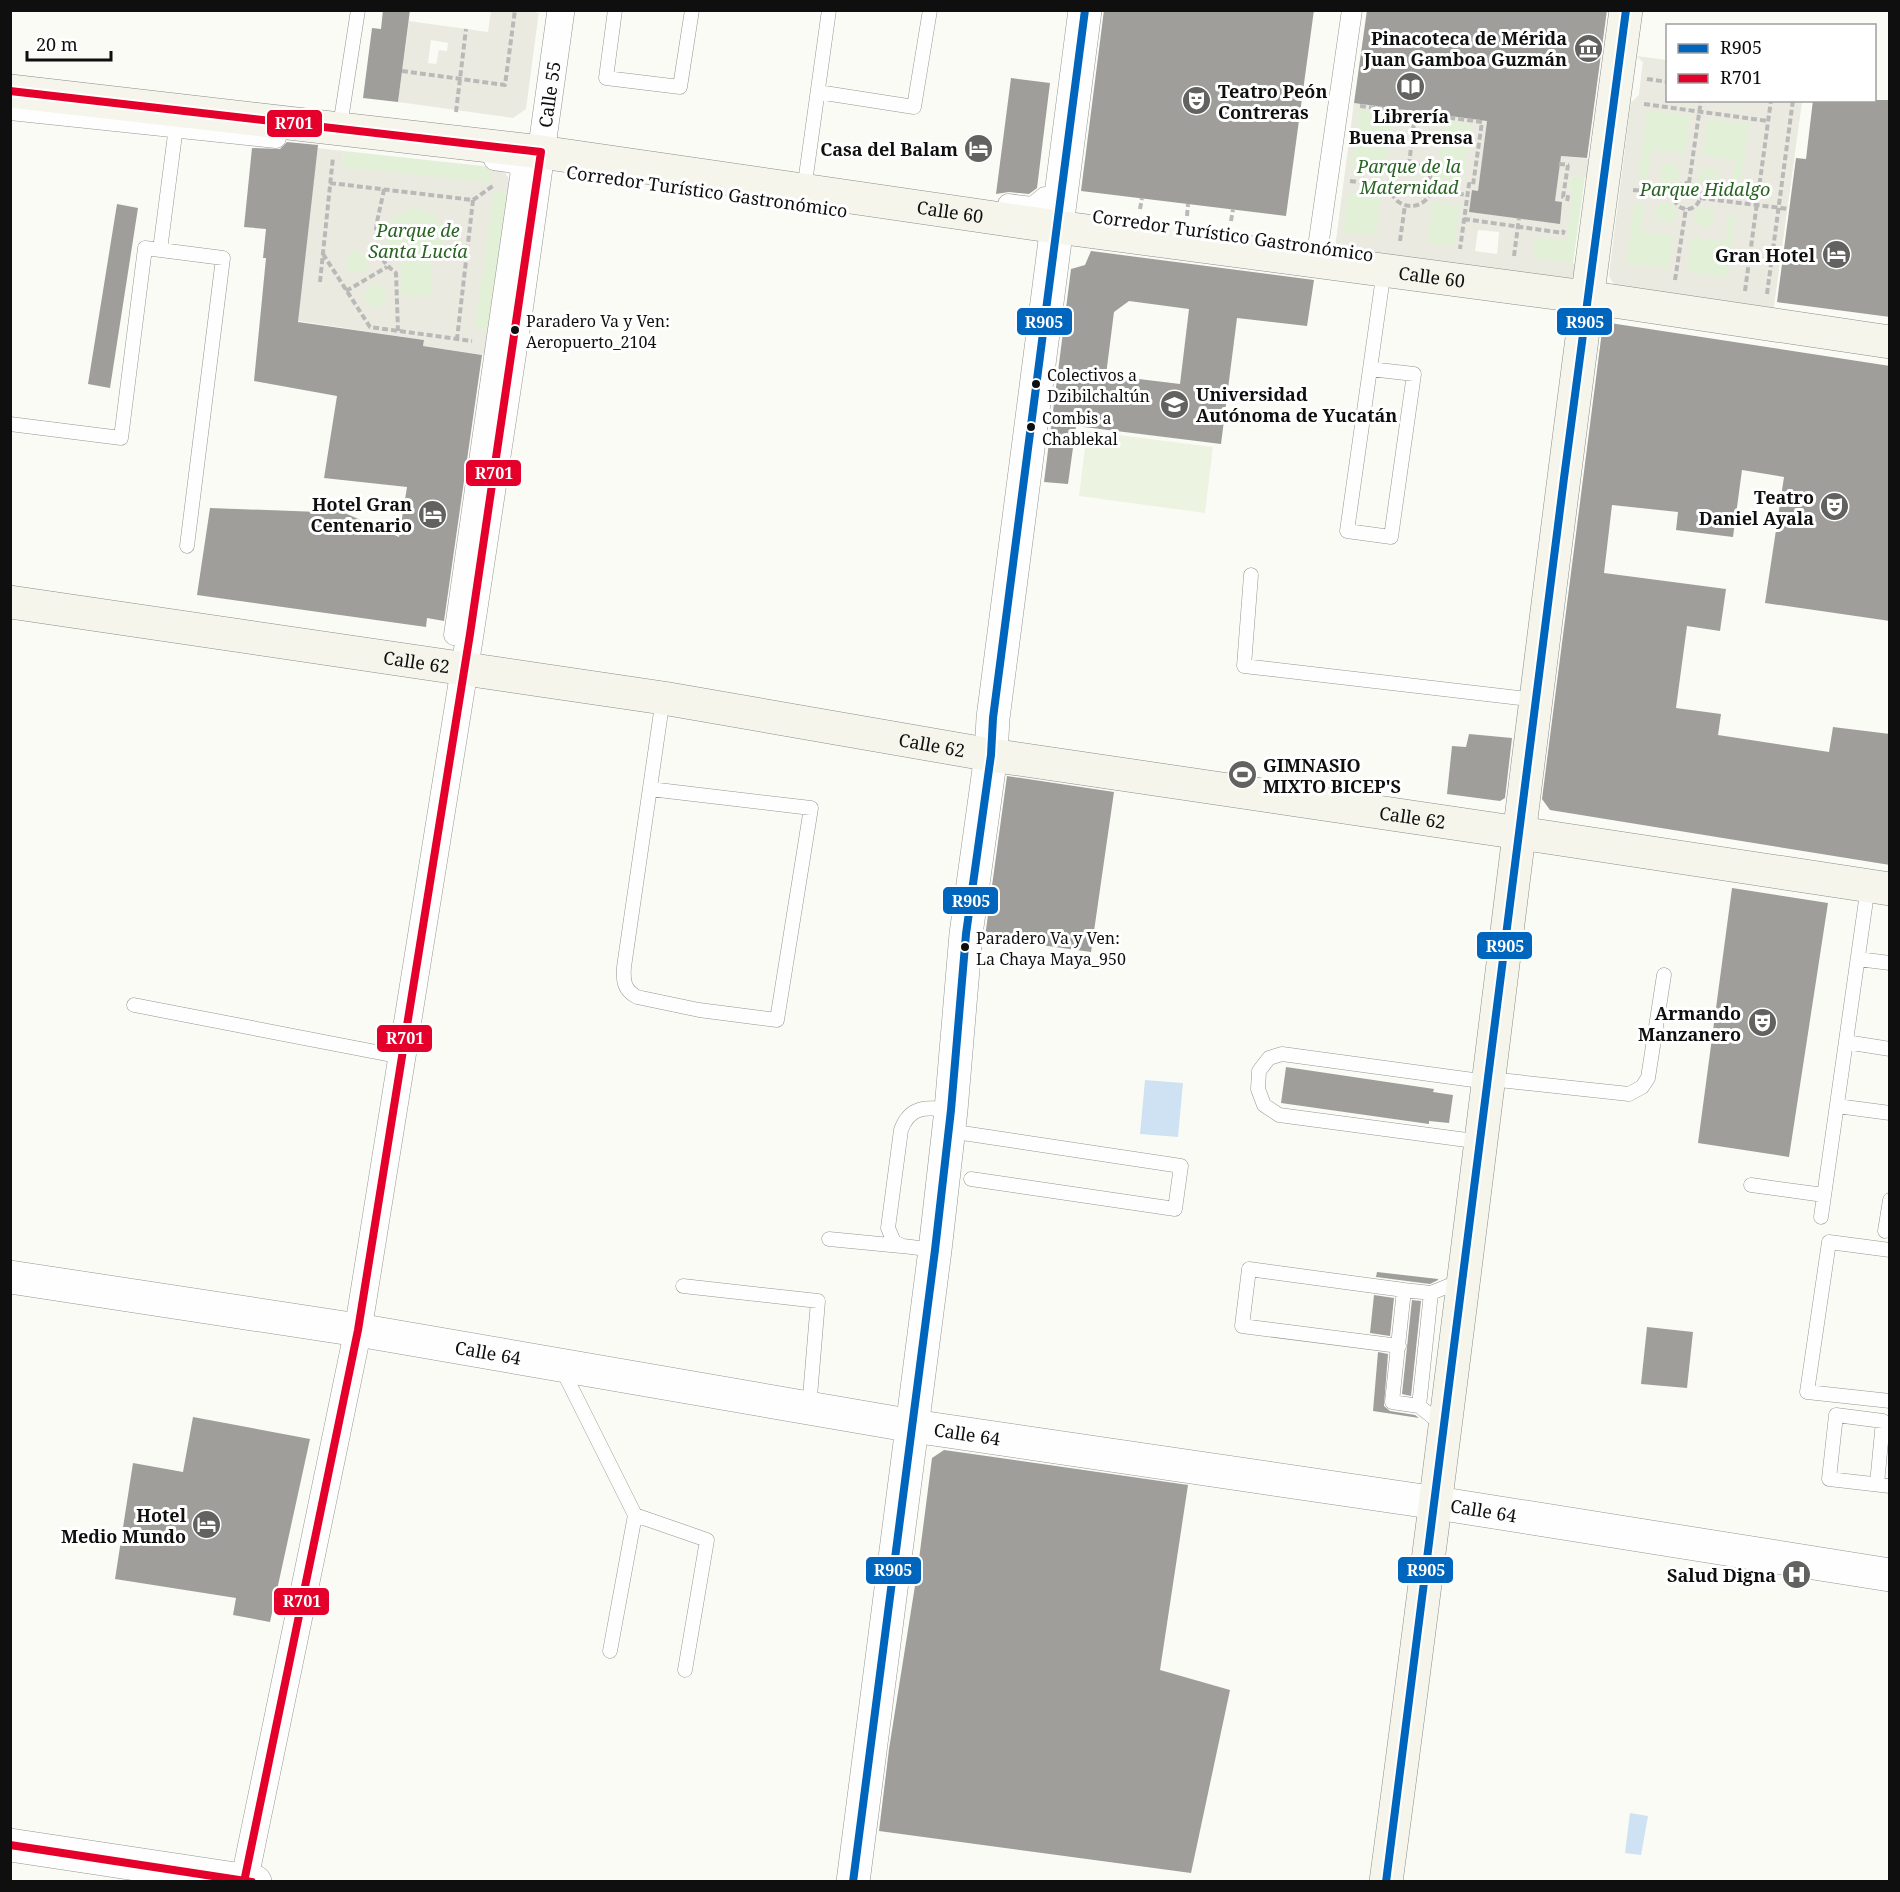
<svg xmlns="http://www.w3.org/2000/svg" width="1900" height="1892" font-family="'Noto Serif',serif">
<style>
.green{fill:#e2f0d7}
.pitch{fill:#ecf4e1}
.plaza{fill:#ebeae1;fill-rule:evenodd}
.water{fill:#cee2f3}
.building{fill:#9f9e9b;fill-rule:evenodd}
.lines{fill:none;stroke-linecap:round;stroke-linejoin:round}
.service-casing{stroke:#959593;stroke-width:15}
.pedestrian-casing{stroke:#959593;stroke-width:21}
.minor-casing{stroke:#959593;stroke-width:28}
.tertiary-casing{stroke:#959593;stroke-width:34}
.secondary-casing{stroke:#8c8c8a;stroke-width:34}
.path{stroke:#b9b9b8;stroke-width:4;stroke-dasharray:6 3;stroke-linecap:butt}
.service{stroke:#fefefe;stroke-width:14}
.pedestrian{stroke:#fefefe;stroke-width:20}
.minor{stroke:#fefefe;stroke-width:27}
.tertiary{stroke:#fefefe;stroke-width:33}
.secondary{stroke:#f5f5ec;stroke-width:33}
.bus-1-casing{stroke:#fff;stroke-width:12}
.bus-2-casing{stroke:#fff;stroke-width:12}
.bus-1{stroke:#0065bd;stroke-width:8}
.bus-2{stroke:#e4002b;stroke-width:8}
.bus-dot{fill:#0f0f0f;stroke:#fff;stroke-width:2}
.labels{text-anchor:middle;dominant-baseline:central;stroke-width:6;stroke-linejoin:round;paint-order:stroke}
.bus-label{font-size:16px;fill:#0f0f0f;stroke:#fff;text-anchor:start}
.poi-label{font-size:18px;font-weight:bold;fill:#0f0f0f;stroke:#fff;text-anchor:end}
.street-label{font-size:18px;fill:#0f0f0f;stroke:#fff}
.park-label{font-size:18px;font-style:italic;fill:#296324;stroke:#fff}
.line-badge{stroke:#fff;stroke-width:2}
.badge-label{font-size:16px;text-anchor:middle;font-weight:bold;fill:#fff}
</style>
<rect width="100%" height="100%" fill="#fbfbf6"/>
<path class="green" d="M1637 56 1667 60 1668 100 1802 101 1773 312 1617 289 1609 276 1631 103 1639 95 1643 62Z
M1354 103 1487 120 1478 191H1472L1462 266 1335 249Z
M344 151 501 168 510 180 488 330 371 315 333 259Z
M1571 176 1585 177 1573 264 1532 258 1535 237 1572 191 1569 190Z"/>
<path class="pitch" d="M1087 431 1213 447 1205 513 1079 496Z"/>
<path class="plaza" d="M491 11H532L538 13 539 11 526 109 513 118 398 102 409 21 488 32ZM431 40 448 43 447 51 439 50 436 64 428 63Z
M1638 57 1667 61 1668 100 1729 101V106L1733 107 1735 101H1732H1802L1773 312 1617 289 1609 276 1631 103 1639 95 1643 62ZM1647 110 1690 116 1685 154 1651 149 1647 181 1638 180ZM1708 119 1749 124 1739 193 1732 191 1736 160 1702 155ZM1668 163 1674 164 1679 172V178L1671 184 1663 182 1659 174 1662 166ZM1711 167 1717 170 1719 179 1716 186 1706 188 1700 183 1698 176 1701 170ZM1664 201 1673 204 1676 211 1675 217 1669 222 1659 220 1655 214 1656 207ZM1635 202 1644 204 1641 231 1673 236 1669 269 1626 263ZM1702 207 1709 208 1715 216 1713 223 1708 227 1701 228 1694 220V213ZM1729 214 1736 215 1728 277 1687 272 1691 237 1725 242Z
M1354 103 1487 120 1478 191 1470 212 1559 224 1562 202 1555 201 1560 156 1591 159 1589 178 1571 176 1569 190 1573 191 1566 241 1535 237 1533 258 1577 264 1575 275 1570 280 1335 249ZM1359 109 1393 114 1385 173 1351 168ZM1444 121 1470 124 1463 181 1436 178ZM1348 193 1381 197 1376 236 1343 232ZM1432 202 1460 206 1454 246 1427 243ZM1478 230 1499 232 1497 254 1475 251Z
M317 148 344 151 343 167 491 183 493 168H501L510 180 508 193 494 191 475 328 488 330 485 355 423 346 424 340 298 321ZM415 208 432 213 443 227 446 236 442 254 431 266V295H402V266L389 255 386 246 387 228 391 220 406 210ZM359 251 368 256 369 264 365 271 354 273 347 268 346 261 351 252ZM373 284 381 285 387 294 386 302 376 308 369 305 364 299 365 291Z"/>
<path class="water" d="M1145 1080 1183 1083 1178 1137 1140 1134Z
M1630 1813 1648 1816 1641 1855 1625 1853Z"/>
<path class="building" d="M383 10H410L398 102 363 98 372 28 381 29Z
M1104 10H1314L1286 216 1081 191Z
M1367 10H1607L1587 158 1561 156 1555 201 1562 202 1560 224 1469 212 1472 190 1478 191 1487 121 1354 103Z
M1011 78 1050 83 1037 188 1029 194 1009 192 996 194Z
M1813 100H1890V317L1777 302 1796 158 1806 159Z
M287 142 318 145 298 322 424 340 423 346 482 355 444 621 427 618 426 627 197 595 210 508 319 512 320 502 399 537 407 487 324 478 337 396 254 381 266 258H263L266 229 244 227 252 148 280 149Z
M117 204 138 208 110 388 88 384Z
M1091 251 1314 280 1307 326 1237 318 1221 444 1076 426 1068 484 1044 482 1071 269 1085 265ZM1129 301 1189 309 1180 384 1106 375 1114 312Z
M1610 323 1890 366V621L1765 603 1784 477 1742 470 1733 537 1676 530 1678 512 1612 505 1604 573 1726 589 1720 631 1687 626 1676 708 1721 714 1718 735 1829 752 1833 727 1890 734V865L1550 810 1542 799 1602 331Z
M1469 734 1512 738 1505 798 1500 801 1447 794 1452 746 1466 747Z
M1007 776 1114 792 1091 952 985 937Z
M1732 888 1828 903 1789 1157 1698 1143Z
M1286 1067 1434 1089 1433 1092 1453 1095 1449 1123 1429 1121V1124L1281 1103Z
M1377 1272 1438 1279V1280L1430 1284 1376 1277Z
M1374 1295 1394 1298 1390 1336 1370 1333Z
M1412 1300 1421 1301 1411 1396 1402 1394Z
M1647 1327 1693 1332 1687 1388 1641 1384Z
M1378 1352 1388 1354 1384 1406 1390 1411 1415 1415 1419 1418 1373 1411Z
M193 1417 310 1439 270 1622 233 1615 236 1598 115 1579 133 1463 183 1472Z
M944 1450 1188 1485 1160 1670 1230 1690 1191 1873 879 1831 889 1749 918 1567 932 1458Z"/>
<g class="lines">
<defs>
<path id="service" d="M615 10 606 78 680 87 692 10
M818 92 914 107 930 10
M342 113 358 10
M804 190 829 10
M160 250 177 119
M1370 369 1414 374 1391 537 1347 531 1384 270
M10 424 121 438 145 248 223 258 187 546
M1251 575 1244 666 1537 700
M650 789 811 808 777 1020 699 1010 637 997C624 990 623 981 624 967L663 698
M1858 959 1890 963
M134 1005 402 1057
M1846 1042 1890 1049
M1490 1079 1629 1094 1642 1087 1648 1078 1664 975
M1837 1106 1890 1113
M949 1131 1181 1166 1175 1209 971 1179
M1482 1142 1279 1115 1264 1105 1258 1089 1259 1071 1269 1058 1282 1054 1488 1082
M1751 1185 1824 1195
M1821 1217 1868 886
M1885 1231 1890 1200
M829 1239 901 1246
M935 1250 903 1246 894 1242 888 1228 901 1130C910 1105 927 1107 951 1110
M1890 1250 1829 1242 1807 1392 1890 1401
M683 1286 818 1301 809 1408
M1399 1346 1242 1326 1249 1269 1404 1290
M561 1367 635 1515 610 1651
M1419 1406 1392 1402 1404 1290 1431 1293
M1445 1427 1419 1406 1431 1293 1463 1280
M1877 1484 1883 1421 1836 1415 1829 1479 1890 1486
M635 1515 707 1540 685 1670"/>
<path id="pedestrian" d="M10 110 276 138
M1008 204 1033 207 1045 197
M1316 261 1352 10
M454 635 521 170 514 163 494 160"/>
<g id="minor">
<path id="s1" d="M244 1882 358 1330 470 634 519 311 561 10"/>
</g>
<g id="tertiary">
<path id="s2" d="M10 1277 358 1330 913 1426 1437 1503 1890 1575"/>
<path d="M10 1845 255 1882"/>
<path d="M853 1882 935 1250 951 1110 966 934 991 755 993 718 1085 10"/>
</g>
<g id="secondary">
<path id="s3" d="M10 91 541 152 1057 227 1586 297 1890 342"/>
<path id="s4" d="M10 602 663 698 991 755 1520 833 1890 889"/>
<path d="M1386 1882C1470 1258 1540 633 1626 10"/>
</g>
</defs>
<use href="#service" class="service-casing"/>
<use href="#pedestrian" class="pedestrian-casing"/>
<use href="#minor" class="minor-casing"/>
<use href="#tertiary" class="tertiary-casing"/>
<use href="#secondary" class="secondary-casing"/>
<path class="path" d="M402 71 505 85 515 10
M1647 79 1668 82
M1644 104 1768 121
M1360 106 1482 122 1473 185 1469 184 1460 249
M456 112 466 29
M1559 164 1569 165
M1390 185a21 21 0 1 1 42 0a21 21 0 1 1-42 0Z
M1409 165 1415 114
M1350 181 1390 186
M330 183 473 200 457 339
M1689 183 1701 100
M1674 196a13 13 0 1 1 26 0a13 13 0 1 1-26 0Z
M384 189C378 223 364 249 396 273L398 331
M1431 190 1468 195
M1633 190 1675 194
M1700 198 1789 209
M473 200 494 185
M1567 201 1568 197H1563L1568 165
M1140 209 1142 198
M1187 216 1188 204
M1464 219 1563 233 1564 230
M1231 221 1233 209
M1400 241 1405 205
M323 254 370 327 472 341
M1514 256 1519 218
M1675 280 1686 208
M320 282 333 157
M346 291 387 267
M1745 291 1771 100
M1767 294 1793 100"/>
<use href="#service" class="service"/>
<use href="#pedestrian" class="pedestrian"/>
<use href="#minor" class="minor"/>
<use href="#tertiary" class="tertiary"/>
<use href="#secondary" class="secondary"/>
<defs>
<path id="bus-1" d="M853 1882 935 1250 951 1110 966 934 991 755 993 718 1085 10
M1386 1882 1564 478 1626 10"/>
<path id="bus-2" d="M10 91 541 152 470 634 358 1330 244 1882
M10 1845 252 1882"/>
</defs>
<use href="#bus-1" class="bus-1-casing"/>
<use href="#bus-2" class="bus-2-casing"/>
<use href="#bus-1" class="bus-1"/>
<use href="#bus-2" class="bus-2"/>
</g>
<defs>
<symbol id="museum-disc" viewBox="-11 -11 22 22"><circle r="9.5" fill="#626260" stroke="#fff"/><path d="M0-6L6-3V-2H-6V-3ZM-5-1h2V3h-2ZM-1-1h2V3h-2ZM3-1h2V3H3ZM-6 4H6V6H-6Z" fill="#fff"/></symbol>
<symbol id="library-disc" viewBox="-11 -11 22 22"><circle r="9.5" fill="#626260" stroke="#fff"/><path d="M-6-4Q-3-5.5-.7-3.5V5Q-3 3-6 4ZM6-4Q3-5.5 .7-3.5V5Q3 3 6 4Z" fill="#fff"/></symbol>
<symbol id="theatre-disc" viewBox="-11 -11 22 22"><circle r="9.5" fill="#626260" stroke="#fff"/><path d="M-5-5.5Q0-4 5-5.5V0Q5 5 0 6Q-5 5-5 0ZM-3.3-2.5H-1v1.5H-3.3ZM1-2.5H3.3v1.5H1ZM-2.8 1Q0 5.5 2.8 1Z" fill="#fff"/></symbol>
<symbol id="hotel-disc" viewBox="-11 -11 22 22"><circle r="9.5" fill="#626260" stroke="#fff"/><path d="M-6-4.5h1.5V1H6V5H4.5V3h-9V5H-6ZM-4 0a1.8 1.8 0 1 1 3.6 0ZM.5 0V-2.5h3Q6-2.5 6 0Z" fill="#fff"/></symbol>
<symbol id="university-disc" viewBox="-11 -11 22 22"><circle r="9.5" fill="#626260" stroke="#fff"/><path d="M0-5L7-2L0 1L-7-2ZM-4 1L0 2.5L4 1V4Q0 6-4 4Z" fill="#fff"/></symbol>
<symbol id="stadium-disc" viewBox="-11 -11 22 22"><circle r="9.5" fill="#626260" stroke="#fff"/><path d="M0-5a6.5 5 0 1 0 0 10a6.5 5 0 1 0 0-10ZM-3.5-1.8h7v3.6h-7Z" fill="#fff"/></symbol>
<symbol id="hospital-disc" viewBox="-11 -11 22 22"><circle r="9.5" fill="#626260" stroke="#fff"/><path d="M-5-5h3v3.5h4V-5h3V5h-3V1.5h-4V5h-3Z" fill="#fff"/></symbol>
</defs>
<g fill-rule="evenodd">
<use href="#museum-disc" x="1572" y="32" width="33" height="33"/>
<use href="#library-disc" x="1394" y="70" width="33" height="33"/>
<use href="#theatre-disc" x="1180" y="84" width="33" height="33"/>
<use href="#hotel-disc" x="962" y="132" width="33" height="33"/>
<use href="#hotel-disc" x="1820" y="238" width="33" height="33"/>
<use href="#university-disc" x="1158" y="388" width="33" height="33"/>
<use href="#theatre-disc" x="1818" y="490" width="33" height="33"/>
<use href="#hotel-disc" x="416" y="498" width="33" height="33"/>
<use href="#stadium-disc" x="1226" y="758" width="33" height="33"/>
<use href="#theatre-disc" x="1746" y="1006" width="33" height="33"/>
<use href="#hotel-disc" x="190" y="1508" width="33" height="33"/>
<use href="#hospital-disc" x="1780" y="1558" width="33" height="33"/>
</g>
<g class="bus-dot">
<circle cx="515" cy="330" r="5"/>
<circle cx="1036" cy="384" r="5"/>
<circle cx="1031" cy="427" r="5"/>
<circle cx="965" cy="947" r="5"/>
</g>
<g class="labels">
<g class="bus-label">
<text x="526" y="321">Paradero Va y Ven:<tspan x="526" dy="21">Aeropuerto_2104</tspan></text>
<text x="1047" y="375">Colectivos a<tspan x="1047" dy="21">Dzibilchaltún</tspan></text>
<text x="1042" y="418">Combis a<tspan x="1042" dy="21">Chablekal</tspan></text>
<text x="976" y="938">Paradero Va y Ven:<tspan x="976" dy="21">La Chaya Maya_950</tspan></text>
</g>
<g class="poi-label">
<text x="1567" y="38">Pinacoteca de Mérida<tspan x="1567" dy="21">Juan Gamboa Guzmán</tspan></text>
<text x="1218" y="91" text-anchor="start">Teatro Peón<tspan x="1218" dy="21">Contreras</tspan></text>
<text x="1411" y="116" text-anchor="middle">Librería<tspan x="1411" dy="21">Buena Prensa</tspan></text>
<text x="958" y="149">Casa del Balam</text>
<text x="1815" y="255">Gran Hotel</text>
<text x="1196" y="394" text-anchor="start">Universidad<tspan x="1196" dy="21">Autónoma de Yucatán</tspan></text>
<text x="1814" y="497">Teatro<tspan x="1814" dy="21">Daniel Ayala</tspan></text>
<text x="412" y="504">Hotel Gran<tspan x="412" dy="21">Centenario</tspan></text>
<text x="1263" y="765" text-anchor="start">GIMNASIO<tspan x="1263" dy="21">MIXTO BICEP'S</tspan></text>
<text x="1741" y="1013">Armando<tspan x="1741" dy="21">Manzanero</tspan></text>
<text x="186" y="1515">Hotel<tspan x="186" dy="21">Medio Mundo</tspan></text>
<text x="1776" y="1575">Salud Digna</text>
</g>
<g class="street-label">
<text stroke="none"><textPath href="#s1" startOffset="1814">Calle 55</textPath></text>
<text transform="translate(707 191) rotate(8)">Corredor Turístico Gastronómico</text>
<text stroke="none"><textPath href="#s3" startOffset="948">Calle 60</textPath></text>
<text transform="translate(1233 235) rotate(8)">Corredor Turístico Gastronómico</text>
<text stroke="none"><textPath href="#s3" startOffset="1434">Calle 60</textPath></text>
<text stroke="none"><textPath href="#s4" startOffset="411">Calle 62</textPath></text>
<text stroke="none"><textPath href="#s4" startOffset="933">Calle 62</textPath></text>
<text stroke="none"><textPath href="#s4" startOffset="1419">Calle 62</textPath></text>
<text stroke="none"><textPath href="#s2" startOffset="484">Calle 64</textPath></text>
<text stroke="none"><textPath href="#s2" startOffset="970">Calle 64</textPath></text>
<text stroke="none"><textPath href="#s2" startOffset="1492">Calle 64</textPath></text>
</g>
<g class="park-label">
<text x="1409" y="166">Parque de la<tspan x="1409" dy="21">Maternidad</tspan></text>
<text x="1705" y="189">Parque Hidalgo</text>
<text x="418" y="230">Parque de<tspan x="418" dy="21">Santa Lucía</tspan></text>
</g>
</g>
<g class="line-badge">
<rect x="266" y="109" width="57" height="29" rx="6" fill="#e4002b"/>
<rect x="1016" y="307" width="57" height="29" rx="6" fill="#0065bd"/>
<rect x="1556" y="307" width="57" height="29" rx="6" fill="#0065bd"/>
<rect x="465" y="459" width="57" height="28" rx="6" fill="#e4002b"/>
<rect x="942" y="886" width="57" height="29" rx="6" fill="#0065bd"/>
<rect x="1476" y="931" width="57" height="29" rx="6" fill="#0065bd"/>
<rect x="376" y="1024" width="57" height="29" rx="6" fill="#e4002b"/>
<rect x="1397" y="1556" width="57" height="28" rx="6" fill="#0065bd"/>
<rect x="865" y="1556" width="57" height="29" rx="6" fill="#0065bd"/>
<rect x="273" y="1587" width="57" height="29" rx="6" fill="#e4002b"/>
</g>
<g class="badge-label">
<text x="294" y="129">R701</text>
<text x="1044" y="328">R905</text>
<text x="1585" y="328">R905</text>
<text x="494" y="479">R701</text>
<text x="971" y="907">R905</text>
<text x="1505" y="952">R905</text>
<text x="405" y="1044">R701</text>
<text x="1426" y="1576">R905</text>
<text x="893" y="1576">R905</text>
<text x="302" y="1607">R701</text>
</g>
<rect width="1900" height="1892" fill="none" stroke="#0f0f0f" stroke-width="24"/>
<rect x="1666" y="24" width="210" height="78" fill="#ffffff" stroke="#9f9f9f" stroke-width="1.5"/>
<rect x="1678" y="44" width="30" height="9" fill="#0065bd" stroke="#9f9f9f" stroke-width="1.5"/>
<text x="1720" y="54" font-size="18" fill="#0f0f0f">R905</text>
<rect x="1678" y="74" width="30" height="9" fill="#e4002b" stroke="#9f9f9f" stroke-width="1.5"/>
<text x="1720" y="84" font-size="18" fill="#0f0f0f">R701</text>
<path d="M27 51v9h84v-9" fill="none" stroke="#0f0f0f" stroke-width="3"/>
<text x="36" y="51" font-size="18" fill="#0f0f0f" stroke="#ffffff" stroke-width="4.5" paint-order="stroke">20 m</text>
</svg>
